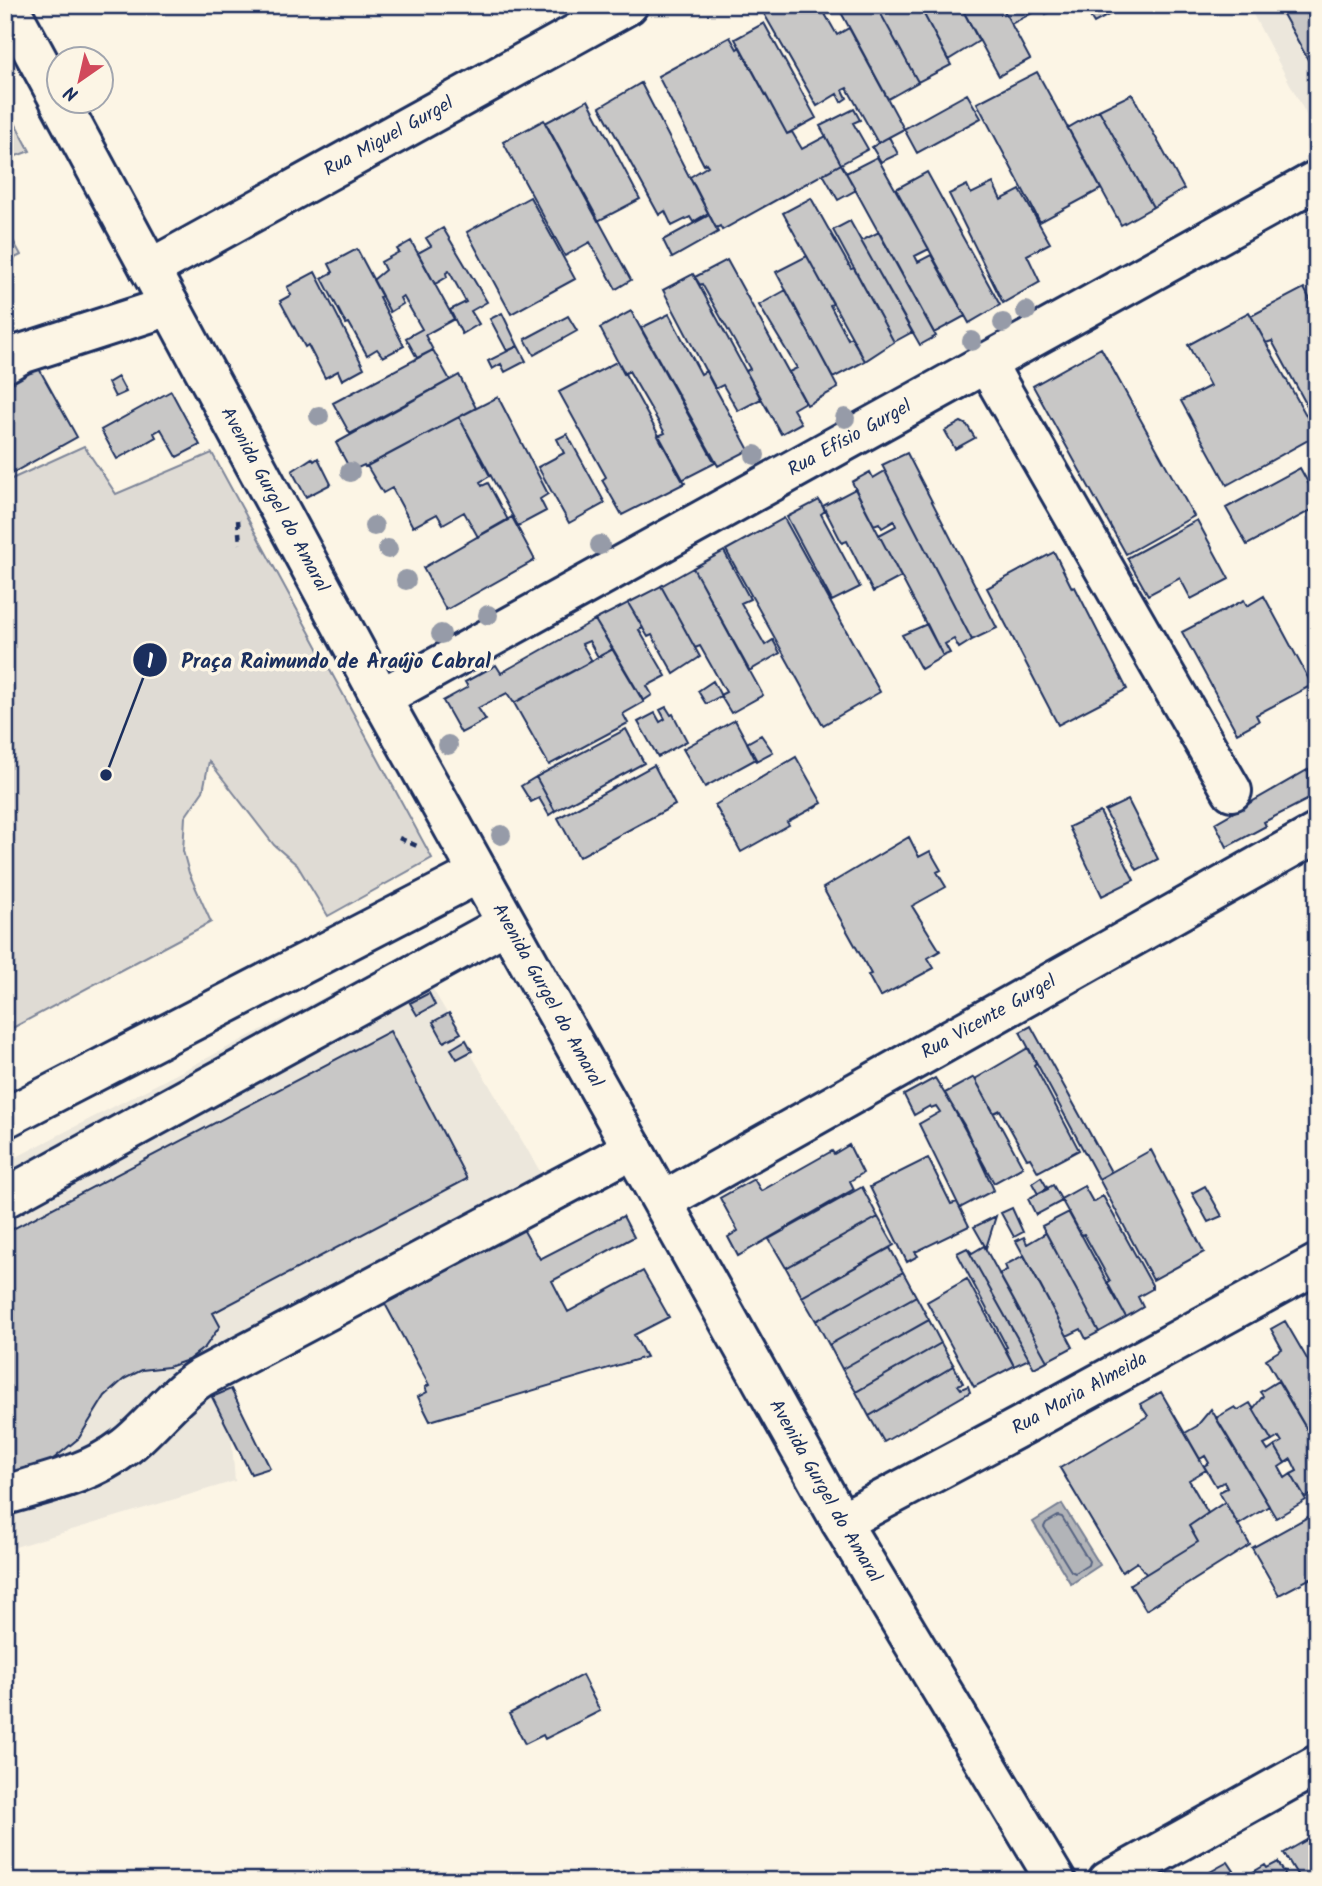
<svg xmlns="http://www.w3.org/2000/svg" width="1322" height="1886" font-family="Kalam,sans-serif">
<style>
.built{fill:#ece7dc}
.green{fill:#dfdbd4;stroke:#7d8599;stroke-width:2}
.water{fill:#b2b4b8;stroke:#767f94;stroke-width:2}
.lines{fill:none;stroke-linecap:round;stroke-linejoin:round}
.shore{stroke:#576482;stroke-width:2}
.building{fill:#c8c7c6;stroke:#1b2f5e;stroke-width:2}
.minor-casing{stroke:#1b2f5e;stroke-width:44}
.path{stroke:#1b2f5e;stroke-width:4.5;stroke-dasharray:7 5;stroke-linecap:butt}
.minor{stroke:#fcf5e5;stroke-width:38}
.tree{fill:#969ba8}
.labels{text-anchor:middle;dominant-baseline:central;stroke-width:7;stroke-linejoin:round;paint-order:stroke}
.street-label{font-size:19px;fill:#1b2f5e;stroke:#fcf5e5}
.leader{fill:none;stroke:#1b2f5e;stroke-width:2.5}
.callout-dot{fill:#1b2f5e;stroke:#fcf5e5;stroke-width:2.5}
.mark-label{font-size:21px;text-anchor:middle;font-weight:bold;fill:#fff}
.callout-label{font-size:21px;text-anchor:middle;font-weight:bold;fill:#1b2f5e;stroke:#fcf5e5;stroke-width:7;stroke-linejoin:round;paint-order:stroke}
</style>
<rect width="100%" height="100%" fill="#fcf5e5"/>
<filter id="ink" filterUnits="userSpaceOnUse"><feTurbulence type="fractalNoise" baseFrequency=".0143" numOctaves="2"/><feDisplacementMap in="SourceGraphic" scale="14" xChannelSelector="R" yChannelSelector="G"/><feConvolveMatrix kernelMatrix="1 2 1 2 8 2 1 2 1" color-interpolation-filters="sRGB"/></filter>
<g filter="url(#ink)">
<path class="built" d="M1248 5H1317L1315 131Z
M411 952 561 1207 227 1384 235 1481 5 1550V1163Z"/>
<path class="green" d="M5 104 30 151 5 160Z
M5 226 21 255 5 263Z
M84 446 116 494 212 453 432 858 328 916 297 865 274 845 209 761 203 791 185 817 183 851 189 873 211 922 5 1032V482Z"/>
<path class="water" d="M1062 1504 1100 1565 1071 1584 1033 1522Z"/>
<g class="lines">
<path class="shore" d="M1058 1516 1062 1517 1089 1561 1088 1565 1075 1573 1071 1571 1044 1527 1046 1523Z"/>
</g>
<path class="building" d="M759 5H837L825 14 837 35 849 28 904 129 878 143 847 88 843 90 847 98 841 102 837 94 817 106Z
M837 5H876L918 82 888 99Z
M876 5H919L951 65 918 82Z
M919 5H960L979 41 948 60Z
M960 5H1001L1030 59 999 76Z
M1001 5H1041L1042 8 1011 24Z
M1041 5H1063L1046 14Z
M1083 5H1127L1094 23Z
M1278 5H1317V76Z
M764 23 816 118 787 134 735 39Z
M730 37 737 49 740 47 787 134 792 132 802 149 826 136 841 164 722 230 720 226 716 228 690 177 708 166 706 163 704 165 658 76Z
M1037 72 1101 189 1040 222 977 103Z
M641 83 708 213 693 222 690 217 672 226 665 211 659 215 600 107Z
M967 94 981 118 917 153 904 129Z
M1132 94 1184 189 1153 207 1099 110Z
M588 100 640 199 598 221 545 123Z
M854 109 860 120 853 123 868 149 841 164 820 126Z
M1099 110 1153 207 1121 225 1068 128Z
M544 120 631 280 616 289 590 242 565 256 503 142Z
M889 137 898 154 881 162 872 147Z
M877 157 929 249 915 256 918 262 931 255 965 316 934 333 846 173Z
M841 164 856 190 838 200 823 174Z
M927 172 1000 305 969 323 896 189Z
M993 183 1001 200 1020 190 1050 243 1027 255 1040 282 1003 303 949 194 967 185 971 194Z
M530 197 575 279 511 314 467 232Z
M811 198 851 269 854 268 894 342 865 361 783 213Z
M709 215 718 232 672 258 663 240Z
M850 221 912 332 894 342 833 230Z
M443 228 487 302 471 311 479 324 462 334 450 310 466 302 449 271 446 273 447 277 435 284 418 253 431 246 426 238Z
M879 232 936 336 920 345 861 241Z
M411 241 454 319 425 335 433 350 417 358 406 338 422 329 403 296 400 298 403 304 390 312 373 280 385 270 381 262 399 252 397 249Z
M357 249 382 296 379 297 404 346 383 357 377 349 367 355 349 323 346 324 322 278 333 272 329 264Z
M807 256 833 304 830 305 848 339 851 337 865 361 833 378 776 272Z
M727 260 805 402 793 409 801 423 781 434 746 371 750 369 702 284 700 285 695 277Z
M315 272 364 368 342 380 338 371 325 378 308 345 305 347 280 301 291 295 287 287Z
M693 274 761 399 738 411 723 385 715 389 663 290Z
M1304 288 1317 313V424L1272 341 1266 343 1251 316Z
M786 290 838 388 807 405 789 372 797 368 759 305Z
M631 311 715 463 682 480 658 436 665 433 629 371 624 374 600 328Z
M1249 312 1317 435 1227 485 1181 401 1210 386 1188 345Z
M502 313 518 346 507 351 490 319Z
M669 314 701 374 706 371 749 450 718 466 641 328Z
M568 316 577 331 534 355 525 339Z
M518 346 526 361 505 372 501 364 492 369 488 361Z
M1101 348 1194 516 1126 554 1033 386Z
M433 350 450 380 350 434 333 403Z
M618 361 685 483 622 515 602 480 606 477 559 392Z
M37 365 77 437 7 476 5 383Z
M459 375 476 408 365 467 364 465 351 471 336 443Z
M118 377 126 392 115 397 108 383Z
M171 391 200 445 177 457 161 429 154 433 156 437 117 459 101 430Z
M498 397 548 494 540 499 546 511 518 526 459 417Z
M459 417 490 476 480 482 482 486 488 483 508 520 478 537 464 512 443 524 437 514 413 527 392 488 383 493 367 466Z
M961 422 967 425 975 438 955 449 945 431Z
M567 434 605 503 569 523 538 467 564 453 557 439Z
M907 453 997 628 972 640 882 465Z
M312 458 314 461 318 458 331 484 306 497 292 471Z
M1300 468 1317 499V507L1247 545 1226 508Z
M885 471 972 640 959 648 954 639 945 644 950 653 943 656 879 535 896 526 894 521 882 528 879 523 874 525 852 482 870 472 873 478Z
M855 489 901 577 873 592 847 541 842 543 823 506Z
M819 500 825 511 821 514 860 587 832 601 787 517Z
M512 517 535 560 446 610 423 568Z
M784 518 880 692 823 725 726 550Z
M1197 520 1229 579 1191 599 1180 578 1148 595 1127 558Z
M724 551 750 599 741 603 765 645 773 640 780 653 749 671 693 568Z
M1054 552 1072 588 1075 587 1127 689 1058 725 987 588Z
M693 568 763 695 731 713 720 695 726 692 700 646 695 648 661 586Z
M661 586 700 657 674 674 652 635 648 637 628 603Z
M1264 596 1312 685 1256 715 1259 721 1237 733 1182 632 1244 600 1247 606Z
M628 603 643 628 639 630 666 676 647 686 652 695 643 701 595 620Z
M595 620 613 649 598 657 589 641 582 644 592 661 514 703 507 693 478 708 486 720 461 733 443 701 468 687 465 682 496 665 501 673Z
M927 624 943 656 921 669 902 635Z
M613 649 644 702 623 714 628 723 549 765 514 703Z
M713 681 721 696 706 704 698 691Z
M666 707 671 715 673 714 687 741 658 757 638 722 655 713 660 722 665 719 660 710Z
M735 720 756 759 705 787 683 749Z
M626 729 644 763 555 811 536 777Z
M761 735 773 752 756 761 747 743Z
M796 757 822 803 787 822 789 825 741 852 715 805Z
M654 765 675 805 579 857 558 818Z
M1309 769V799L1264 822 1266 826 1227 847 1215 823Z
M536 777 555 811 549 815 539 798 531 802 521 786Z
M1128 800 1158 859 1137 870 1105 811Z
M1100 812 1134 880 1102 896 1069 827Z
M909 837 919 857 930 851 941 870 937 872 946 887 912 906 940 951 928 958 934 968 880 997 868 975 871 974 823 888Z
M429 993 435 1005 417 1015 410 1003Z
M449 1013 461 1033 444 1042 433 1022Z
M1031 1026 1111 1172 1099 1179 1020 1032Z
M390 1031 467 1179 213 1313 220 1326 205 1347 188 1360 168 1367 142 1370 124 1379 105 1396 79 1438 41 1469 5 1485V1233Z
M466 1040 472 1051 457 1059 451 1049Z
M1028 1048 1036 1063 1034 1065 1079 1150 1038 1172 1030 1158 1027 1159 1000 1110 994 1113 975 1079Z
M974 1077 1023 1167 994 1183 945 1093Z
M935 1078 964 1125 994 1190 960 1208 919 1124 940 1112 936 1106 931 1108 930 1106 914 1115 904 1095Z
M849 1145 863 1173 850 1181 854 1189 738 1256 728 1237 738 1231 720 1198 754 1179 761 1191 832 1151 834 1154Z
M1151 1150 1204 1252 1153 1280 1099 1179Z
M928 1158 951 1204 957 1202 969 1226 915 1252 918 1256 907 1262 870 1187Z
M1041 1177 1048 1189 1038 1194 1032 1183Z
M1053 1185 1062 1201 1036 1215 1028 1199Z
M1084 1186 1093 1202 1103 1196 1152 1285V1289L1138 1297 1143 1307 1126 1317 1107 1283 1110 1281 1084 1234 1081 1235 1061 1199Z
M1205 1186 1222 1216 1208 1222 1192 1193Z
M862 1187 878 1217 786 1268 769 1239Z
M1012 1208 1023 1232 1014 1237 1001 1213Z
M1069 1212 1126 1317 1099 1332 1042 1226Z
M623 1216 634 1237 552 1281 568 1312 643 1271 669 1317 634 1335 646 1357 430 1421 418 1397 427 1392 425 1387 429 1385 384 1302 523 1229 540 1259Z
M996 1216 986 1248 974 1227Z
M878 1217 894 1245 802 1297 786 1268Z
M1046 1233 1099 1332 1086 1339 1081 1329 1067 1336 1016 1241 1024 1237 1027 1244Z
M984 1246 1047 1361 1034 1368 967 1248 972 1253Z
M890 1248 903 1272 816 1321 802 1297Z
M967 1248 1029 1359 1014 1366 1005 1348 1007 1347 957 1253Z
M1024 1255 1073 1347 1047 1361 999 1274 1007 1270 1005 1265Z
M903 1272 916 1296 829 1345 816 1321Z
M967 1279 1014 1366 974 1387 927 1302Z
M916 1296 929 1320 842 1369 829 1345Z
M929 1320 941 1343 856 1392 842 1369Z
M1285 1321 1317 1376V1447L1266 1359 1282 1349 1271 1329Z
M941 1343 954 1366 869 1416 856 1392Z
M1317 1361V1376L1310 1365Z
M954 1366 963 1383 958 1385 961 1389 968 1386 970 1392 884 1442 869 1416Z
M1278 1381 1317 1447V1492L1305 1498 1291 1474 1297 1471 1291 1459 1285 1463 1275 1446 1282 1442 1279 1437 1272 1441 1253 1409 1263 1396 1260 1392Z
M231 1389 270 1468 251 1474 212 1397Z
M1161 1392 1206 1470 1189 1480 1208 1513 1189 1526 1198 1542 1146 1574 1137 1562 1122 1572 1060 1468 1148 1416 1140 1404Z
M1250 1403 1272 1441 1264 1445 1268 1451 1275 1446 1285 1463 1279 1467 1285 1478 1291 1474 1306 1500 1276 1518 1216 1418 1235 1407 1238 1410Z
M1211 1409 1269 1506 1238 1525 1219 1492 1227 1488 1224 1482 1216 1486 1204 1466 1209 1463 1205 1456 1200 1459 1185 1433 1197 1426Z
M1225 1502 1250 1545 1146 1610 1130 1584 1198 1542 1189 1526Z
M1317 1512V1575L1279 1595 1252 1548Z
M1317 1640V1659L1309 1645Z
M582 1675 600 1711 545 1739 543 1735 525 1744 509 1714Z
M1310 1838 1317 1850V1881H1301L1284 1853Z
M1228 1862 1236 1874 1239 1873 1244 1881H1204L1201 1877Z
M1278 1862 1289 1881H1253L1250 1874 1265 1865 1267 1868Z"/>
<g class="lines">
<defs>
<g id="minor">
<path d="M8 5 60 101"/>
<path id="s1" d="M60 102 381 698 841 1522 1056 1881"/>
<path id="s2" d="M150 269 628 5"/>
<path d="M5 363 21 354 170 306"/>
<path d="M986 363 1232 791"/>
<path id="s3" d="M381 698 1317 180"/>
<path d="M5 1118 479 873"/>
<path d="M5 1198 506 924"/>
<path id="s4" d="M663 1201 1317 833"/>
<path d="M5 1495C46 1483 90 1474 125 1447 152 1426 171 1397 200 1378L633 1149"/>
<path id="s5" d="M841 1522 1023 1425 1317 1264"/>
<path d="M1108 1881 1317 1765"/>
</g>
</defs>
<use href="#minor" class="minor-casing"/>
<path class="path" d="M238 520 240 544
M399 838 417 846"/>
<use href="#minor" class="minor"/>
</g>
<g class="tree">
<circle cx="1026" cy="311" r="10"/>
<circle cx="1003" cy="323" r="10"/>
<circle cx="972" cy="341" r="10"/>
<circle cx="319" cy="416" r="10"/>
<circle cx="845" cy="418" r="10"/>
<circle cx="755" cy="455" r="10"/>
<circle cx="350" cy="472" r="10"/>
<circle cx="374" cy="526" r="10"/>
<circle cx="600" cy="545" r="10"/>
<circle cx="388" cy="549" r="10"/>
<circle cx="406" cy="580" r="10"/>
<circle cx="488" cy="615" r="10"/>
<circle cx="441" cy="634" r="10"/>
<circle cx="448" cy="745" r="10"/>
<circle cx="501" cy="835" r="10"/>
</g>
</g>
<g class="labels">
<g class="street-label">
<text stroke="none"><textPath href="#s2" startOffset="273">Rua Miguel Gurgel</textPath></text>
<text stroke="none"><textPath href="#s3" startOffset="536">Rua Efísio Gurgel</textPath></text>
<text stroke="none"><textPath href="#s1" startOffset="452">Avenida Gurgel do Amaral</textPath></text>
<text stroke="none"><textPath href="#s1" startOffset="1018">Avenida Gurgel do Amaral</textPath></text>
<text stroke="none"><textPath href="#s4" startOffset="374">Rua Vicente Gurgel</textPath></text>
<text stroke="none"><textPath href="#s5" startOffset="271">Rua Maria Almeida</textPath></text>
<text stroke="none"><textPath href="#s1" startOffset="1586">Avenida Gurgel do Amaral</textPath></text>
</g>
</g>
<path class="leader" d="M106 775L150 660"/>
<g class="callout-dot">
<circle cx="106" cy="775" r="7"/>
<circle cx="150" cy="660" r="18"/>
</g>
<g class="mark-label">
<text x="150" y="668">1</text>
</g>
<g class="callout-label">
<text x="336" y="668">Praça Raimundo de Araújo Cabral</text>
</g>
<rect width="1322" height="1886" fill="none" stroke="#fcf5e5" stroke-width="28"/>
<rect x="14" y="14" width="1294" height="1858" fill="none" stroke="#1b2f5e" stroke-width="2.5" filter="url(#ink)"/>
<g transform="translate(80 80) rotate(214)"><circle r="33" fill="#fcf5e5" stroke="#a2a6af" stroke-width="2"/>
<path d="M0-5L12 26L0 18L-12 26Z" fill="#d1495b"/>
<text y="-10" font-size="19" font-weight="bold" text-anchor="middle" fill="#1b2f5e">N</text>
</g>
</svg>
